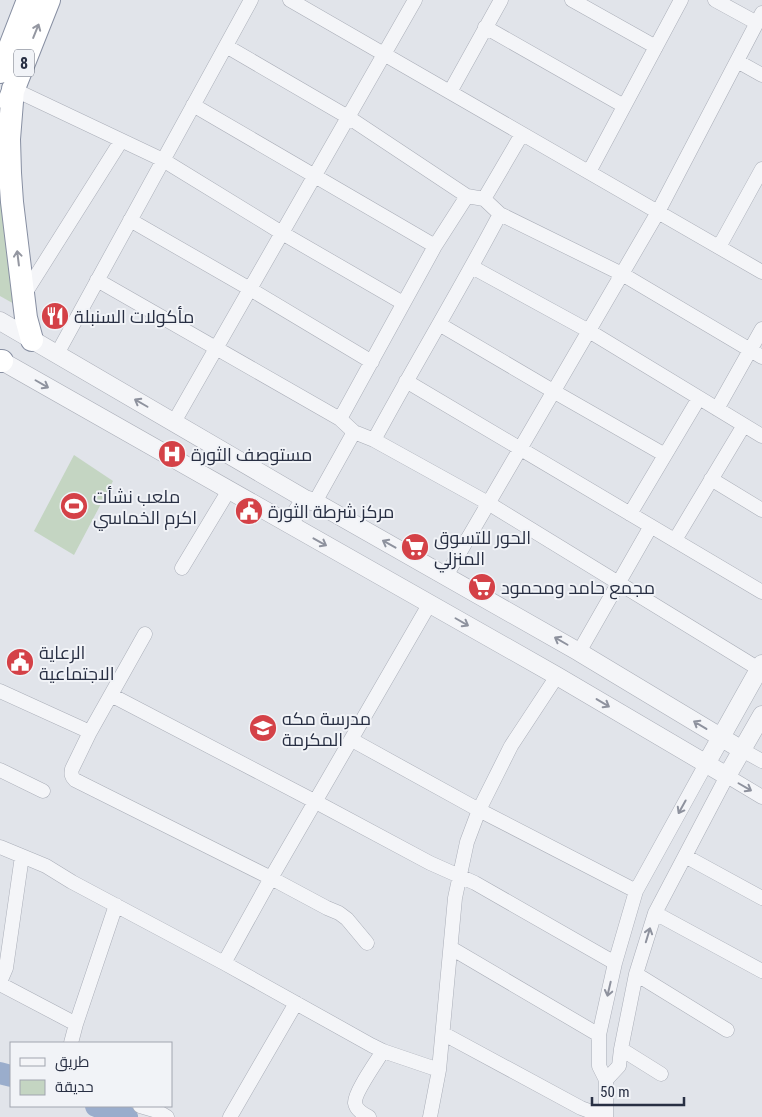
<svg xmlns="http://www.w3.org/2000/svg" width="762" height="1117" font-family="'Roboto Condensed',Cairo,sans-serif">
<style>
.green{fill:#c4d5c2}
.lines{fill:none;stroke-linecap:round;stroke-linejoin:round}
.river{stroke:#9aadcc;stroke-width:22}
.minor-casing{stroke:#aaaeb8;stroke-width:15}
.tertiary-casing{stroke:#aaaeb8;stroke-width:19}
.trunk-casing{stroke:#878fa2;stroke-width:24}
.minor{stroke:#f4f5f8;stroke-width:14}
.tertiary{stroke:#f4f5f8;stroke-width:18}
.trunk{stroke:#fff;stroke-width:22}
.oneway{stroke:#9497a1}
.oneway2{stroke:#8e929e}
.labels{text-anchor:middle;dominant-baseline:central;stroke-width:4;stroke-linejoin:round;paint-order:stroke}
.shield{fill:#f1f3f7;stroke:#646a79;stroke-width:1}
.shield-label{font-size:16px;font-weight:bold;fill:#282f43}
.poi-label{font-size:18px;fill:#282f43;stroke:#f1f3f7;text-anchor:start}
</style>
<rect width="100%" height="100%" fill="#e1e4ea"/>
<path class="green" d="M0 170 16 305 0 296Z
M74 455 113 481 74 555 34 531Z"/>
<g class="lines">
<path class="river" d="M0 1073 11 1076
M96 1106 127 1117"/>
<defs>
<path id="minor" d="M290 0 762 272
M572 0 656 47
M715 0 757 23
M485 27 624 106
M226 46 348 117 467 196 484 199 500 214 622 274 762 357
M737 61 762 75
M13 89 163 160 282 233 403 303
M450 92 501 0
M193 105 435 246
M589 172 681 0
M484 199 522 134
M130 220 250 289 372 362
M719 247 762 169
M472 267 589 331 762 436
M97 280 340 419 354 432 374 440 488 503 759 669
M24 295 121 141
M439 324 553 391 665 455
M57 354 251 0
M406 381 762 592
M717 409 762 329
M340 419 435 246 467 196
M174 422 415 0
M374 440C415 364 460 290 500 214
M711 479 762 510
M315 502 354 432
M630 514 699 398
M675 540 744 425
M182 568 229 490
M446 576 658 212 762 13
M145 634 90 732 72 769C71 774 71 776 75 780L271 878 327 908 339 913 347 919 367 943
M579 652 651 526
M0 691 90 732
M111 695 316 802 430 863 475 883 615 963
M352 740 479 810 636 891
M742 750 762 761
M0 770 43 791
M0 847 46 866 72 882 224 963 371 1045 383 1051 439 1070
M685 856 762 898
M655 913 762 971
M451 948 599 1035
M224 963 271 878 430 603
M636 974 727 1030
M0 982 6 968 22 856
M0 984 76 1024
M444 1034 581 1108 595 1113H606
M71 1043 76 1024 116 905
M621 1049 661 1074
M606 1080 619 1066 621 1049 636 974 655 913 727 776 762 797
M140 1106 157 1111 167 1117
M230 1117 296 1003
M369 1117C363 1114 356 1110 355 1103 354 1093 377 1061 383 1051
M430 1117 439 1070 455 898 467 842 479 810 511 746 557 676
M606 1117V1080L599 1066V1035L615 963 636 891 706 764"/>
<path id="tertiary" d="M0 321 305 499 315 502 579 652 742 750
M0 360 557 676 727 776 762 715
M289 524 305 499
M706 764 762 664"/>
<path id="trunk" d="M0 72 28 0
M13 89 9 139 10 173 12 202 26 318 32 340
M9 101 49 0
M0 361H2"/>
</defs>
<use href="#minor" class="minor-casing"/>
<use href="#tertiary" class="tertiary-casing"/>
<use href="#trunk" class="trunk-casing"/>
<use href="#minor" class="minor"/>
<use href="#tertiary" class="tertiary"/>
<use href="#trunk" class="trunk"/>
</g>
<defs><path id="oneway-shaft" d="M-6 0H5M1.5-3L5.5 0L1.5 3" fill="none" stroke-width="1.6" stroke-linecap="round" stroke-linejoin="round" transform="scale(1.25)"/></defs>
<g class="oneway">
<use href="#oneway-shaft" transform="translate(36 31) rotate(-68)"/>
<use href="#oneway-shaft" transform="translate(18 258) rotate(-97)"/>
</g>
<g class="oneway2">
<use href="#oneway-shaft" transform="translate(42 384) rotate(30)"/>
<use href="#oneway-shaft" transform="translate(141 403) rotate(-150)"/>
<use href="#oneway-shaft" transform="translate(320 542) rotate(29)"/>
<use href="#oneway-shaft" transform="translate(389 544) rotate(-151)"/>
<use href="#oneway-shaft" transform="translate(462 622) rotate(30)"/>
<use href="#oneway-shaft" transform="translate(561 641) rotate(-150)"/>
<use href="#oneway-shaft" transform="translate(603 703) rotate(31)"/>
<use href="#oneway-shaft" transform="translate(700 725) rotate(-149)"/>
<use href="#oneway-shaft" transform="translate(745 787) rotate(30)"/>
<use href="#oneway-shaft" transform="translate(682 807) rotate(119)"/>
<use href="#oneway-shaft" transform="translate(648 935) rotate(-73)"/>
<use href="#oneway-shaft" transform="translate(609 989) rotate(103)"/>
</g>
<defs>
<symbol id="restaurant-disc" viewBox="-11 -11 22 22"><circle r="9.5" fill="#d44147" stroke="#f1f3f7"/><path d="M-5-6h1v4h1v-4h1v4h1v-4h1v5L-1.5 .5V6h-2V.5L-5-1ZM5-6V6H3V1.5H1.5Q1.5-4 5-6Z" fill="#fff"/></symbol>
<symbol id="hospital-disc" viewBox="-11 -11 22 22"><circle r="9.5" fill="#d44147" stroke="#f1f3f7"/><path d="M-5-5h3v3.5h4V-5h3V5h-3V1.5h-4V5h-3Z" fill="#fff"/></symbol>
<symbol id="stadium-disc" viewBox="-11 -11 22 22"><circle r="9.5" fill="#d44147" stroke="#f1f3f7"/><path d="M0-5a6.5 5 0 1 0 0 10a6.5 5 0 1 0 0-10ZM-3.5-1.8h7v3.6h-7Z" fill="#fff"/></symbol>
<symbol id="civic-disc" viewBox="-11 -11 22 22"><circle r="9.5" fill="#d44147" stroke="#f1f3f7"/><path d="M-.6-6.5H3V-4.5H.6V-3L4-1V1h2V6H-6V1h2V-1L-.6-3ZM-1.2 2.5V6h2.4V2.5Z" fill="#fff"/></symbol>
<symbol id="supermarket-disc" viewBox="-11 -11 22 22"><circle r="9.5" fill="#d44147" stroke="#f1f3f7"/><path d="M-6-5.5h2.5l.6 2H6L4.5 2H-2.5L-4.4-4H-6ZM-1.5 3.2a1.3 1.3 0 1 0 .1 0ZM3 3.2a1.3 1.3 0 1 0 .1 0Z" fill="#fff"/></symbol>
<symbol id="school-disc" viewBox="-11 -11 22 22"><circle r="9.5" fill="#d44147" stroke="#f1f3f7"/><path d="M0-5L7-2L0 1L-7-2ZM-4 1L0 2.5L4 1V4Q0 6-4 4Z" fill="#fff"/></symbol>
</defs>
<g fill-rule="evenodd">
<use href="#restaurant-disc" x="39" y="300" width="32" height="32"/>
<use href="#hospital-disc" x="156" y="438" width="32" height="32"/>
<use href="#stadium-disc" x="58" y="490" width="32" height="32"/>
<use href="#civic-disc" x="233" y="495" width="32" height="32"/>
<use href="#supermarket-disc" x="399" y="531" width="32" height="32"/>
<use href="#supermarket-disc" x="466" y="571" width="32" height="32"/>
<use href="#civic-disc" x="4" y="646" width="32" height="32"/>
<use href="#school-disc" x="247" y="712" width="32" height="32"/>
</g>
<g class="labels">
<rect class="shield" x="14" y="49.5" width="20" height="27" rx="4"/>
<g class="shield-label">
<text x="24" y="63">8</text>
</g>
<g class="poi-label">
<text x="74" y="316">مأكولات السنبلة</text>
<text x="191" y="454">مستوصف الثورة</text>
<text x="93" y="496">ملعب نشأت<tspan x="93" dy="21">اكرم الخماسي</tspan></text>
<text x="268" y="511">مركز شرطة الثورة</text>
<text x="434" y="537">الحور للتسوق<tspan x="434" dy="21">المنزلي</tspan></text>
<text x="501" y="587">مجمع حامد ومحمود</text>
<text x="39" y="652">الرعاية<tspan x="39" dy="21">الاجتماعية</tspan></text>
<text x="282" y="718">مدرسة مكه<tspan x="282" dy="21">المكرمة</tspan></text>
</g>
</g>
<rect x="10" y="1042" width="162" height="65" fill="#f1f3f7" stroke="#a1a5af"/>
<rect x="20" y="1058" width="25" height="8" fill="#f4f5f8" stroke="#a1a5af"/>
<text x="55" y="1067" font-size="15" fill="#282f43">طريق</text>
<rect x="20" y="1080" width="25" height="15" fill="#c4d5c2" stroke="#a1a5af"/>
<text x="55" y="1092" font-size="15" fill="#282f43">حديقة</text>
<path d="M592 1097v8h92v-8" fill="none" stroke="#282f43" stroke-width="2.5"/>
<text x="600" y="1097" font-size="15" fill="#282f43" stroke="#f1f3f7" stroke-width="4" paint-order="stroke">50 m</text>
</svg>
